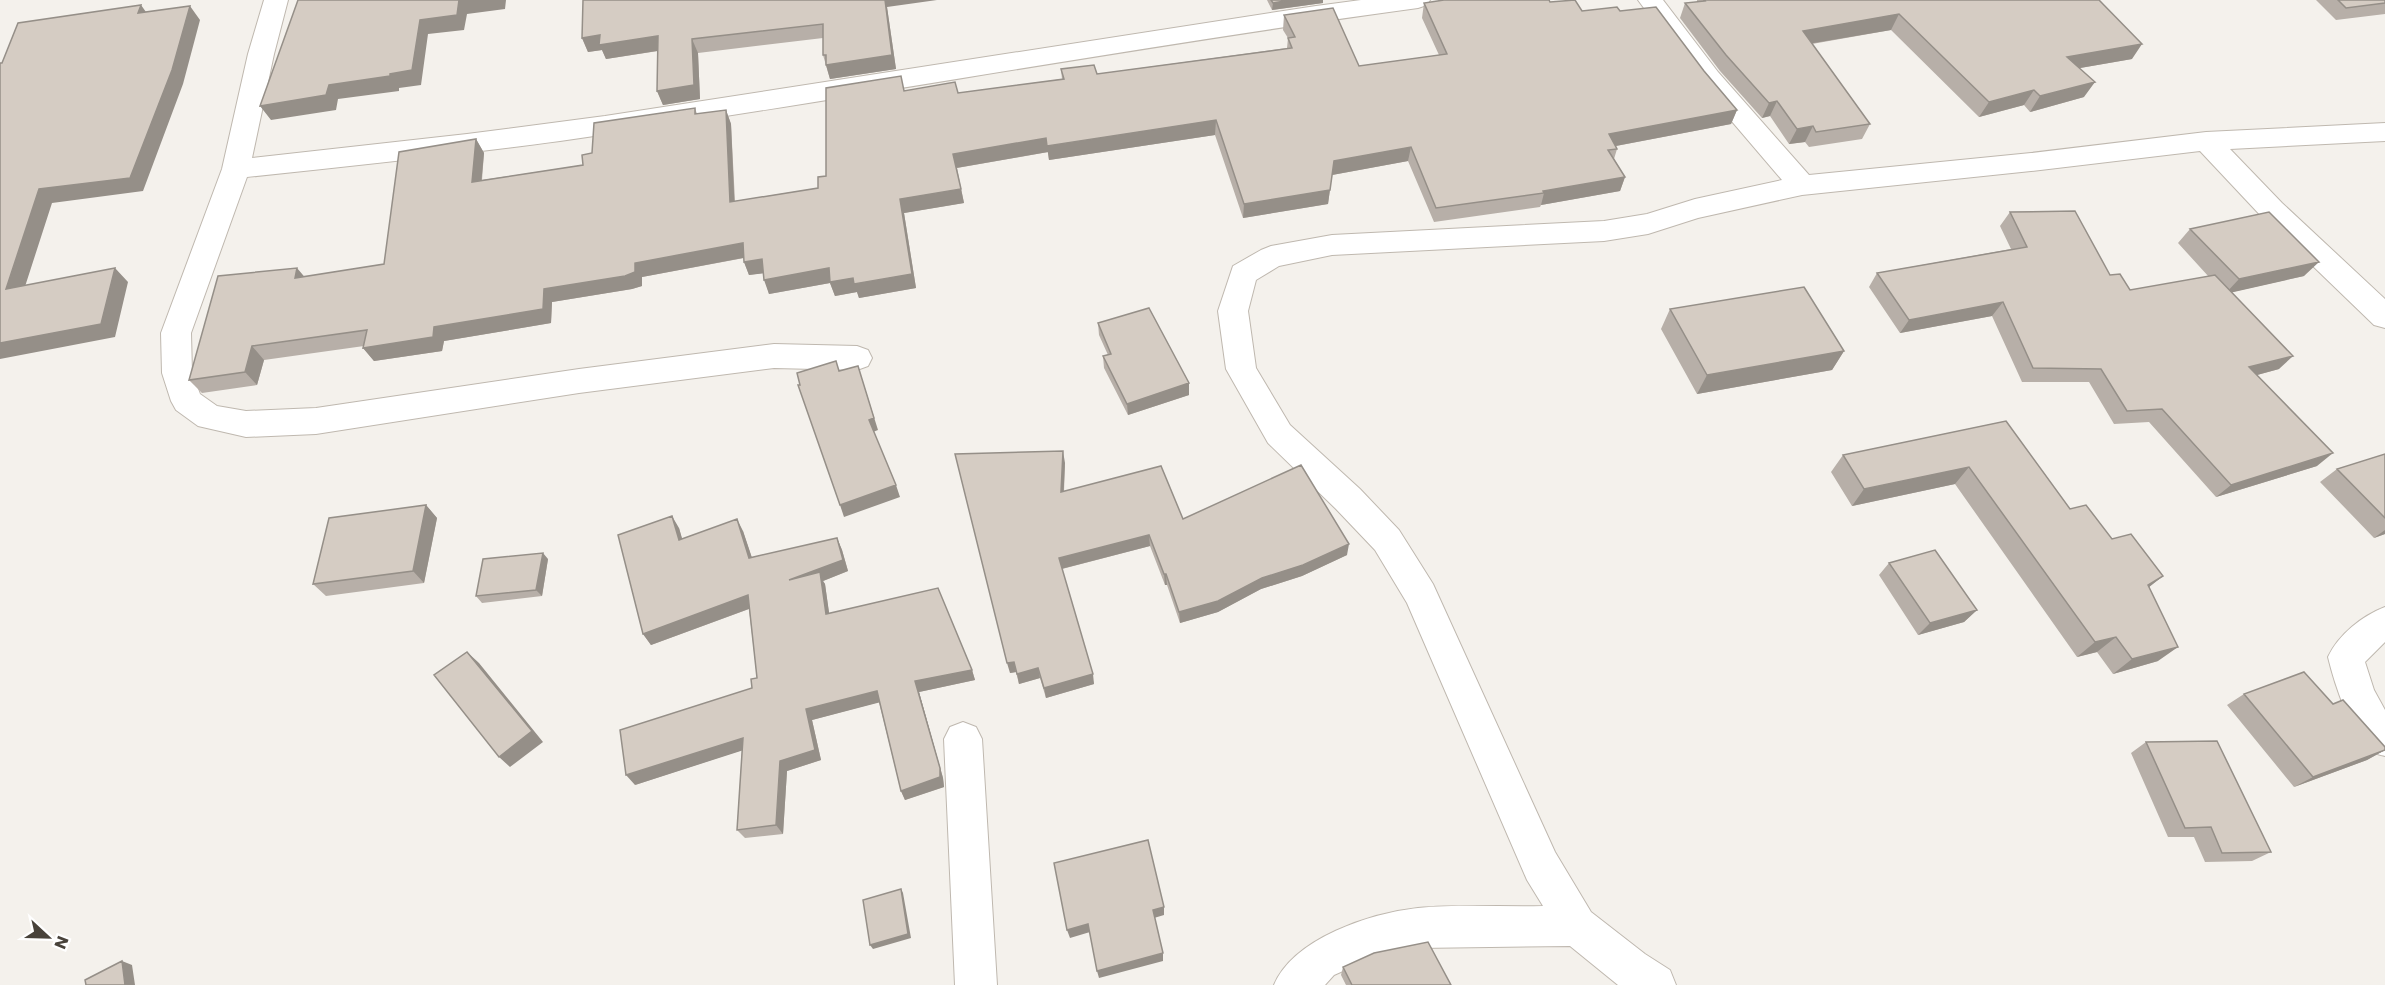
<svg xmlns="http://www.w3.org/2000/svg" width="2385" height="985" font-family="Poppins,sans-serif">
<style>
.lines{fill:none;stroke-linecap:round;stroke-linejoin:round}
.minor-casing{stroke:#bfb8af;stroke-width:2}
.minor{fill:#fff;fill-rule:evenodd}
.wall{fill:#b7afa8}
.shaded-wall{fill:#958f88}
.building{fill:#d5ccc3;stroke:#958f88;stroke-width:1.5}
</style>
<rect width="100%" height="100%" fill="#f4f1ec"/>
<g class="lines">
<defs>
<path id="minor" d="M264 0H288L274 54 252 158 467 134 605 116 1316 6 1361 0H1430L1427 5 1418 8C1131 47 847 100 560 141 456 155 351 166 247 177L191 333 192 373 200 394 217 406 246 411 316 408 579 369 774 344 857 346 868 350 872 358 868 366 857 370 774 368 579 393 316 434 246 437 198 426 176 410 171 401 162 373 161 333 222 169 248 54Z
M1638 0H1663L1718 72 1809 175 2031 153 2206 132 2385 123V141L2230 149 2282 203 2385 299V328L2374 325 2262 217 2200 151 2031 171 1802 195 1698 218 1648 234 1604 241 1332 255 1279 266 1256 280 1248 311 1256 368 1290 425 1360 489 1399 530 1433 584 1555 852 1591 912 1645 954 1670 970 1676 985H1618L1570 946 1418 948 1370 959 1334 975 1325 985H1274C1294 938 1371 913 1418 908 1459 904 1502 907 1543 906L1527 880 1407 603 1375 550 1336 509 1268 443 1226 369 1218 311 1233 266 1261 250 1271 246 1332 235 1604 221 1647 214 1695 199 1782 180 1700 84Z
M2385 607V642L2365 662 2374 690 2385 710V756C2381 755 2375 754 2372 751 2351 736 2334 682 2328 657 2339 634 2362 616 2385 607Z
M963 722 976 727 982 739 997 985H955L944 739 950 727Z"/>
</defs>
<use href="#minor" class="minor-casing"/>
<use href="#minor" class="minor"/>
</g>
<path class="wall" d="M1267 0H1323V3L1272 10Z
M1697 0H2099L2132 59 2080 68 2084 97 2030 112 2024 105 1979 117 1891 30 1812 44 1870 124 1862 139 1809 147 1805 142 1789 144 1770 116 1762 118 1720 71 1680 18 1685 3 1697 2Z
M2316 0H2385V14L2336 20Z
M1550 2 1582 11H1620L1704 71 1737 110 1731 124 1616 146 1617 149 1614 159 1625 177 1620 191 1541 205 1540 207 1434 222 1408 161 1332 175 1328 204 1243 218 1215 135 1049 160 1048 152 957 168 964 203 904 213 916 288 859 298 857 292 835 296 830 283 769 294 763 273 749 275 744 262V258L642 277V286L632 289 552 302 551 323 444 341 442 351 374 361 363 348 364 346 264 360 257 385 202 393 189 380 305 277 384 264 476 139 484 153 482 180 583 165 592 153 695 108 697 114 726 110 731 124 735 201 818 188 826 176 904 91 958 93 1062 79 1061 69 1097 74 1287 48 1288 38 1283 30 1284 15 1359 66 1439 55 1422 18 1424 3Z
M887 7 896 69 830 79 823 55V38L698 53 700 99 663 105 657 91 658 51 606 59 602 50 588 52 582 38Z
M2010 212 2110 275 2130 290 2209 277 2178 243 2190 229 2304 276 2232 292 2279 369 2257 375 2317 466 2216 497 2149 422 2114 424 2089 382H2022L1992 316 1900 333 1869 287 1877 273 2011 249 2000 226Z
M1670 309 1844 351 1832 370 1697 394 1661 329Z
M1098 323 1189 383V395L1128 415 1104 368 1103 356 1108 355 1099 335Z
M2006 421 2070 509 2163 576 2149 587 2158 661 2113 674 2097 652 2077 657 1955 484 1852 506 1831 472 1843 455Z
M2385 454V534L2374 538 2320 482 2337 469Z
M1065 463 1064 492 1347 555 1302 576 1261 589 1218 612 1180 623 1167 585H1165L1150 546 1062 569 1094 684 1046 698 1040 678 1019 684 1016 672 1010 673Z
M426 505 437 518 424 583 326 596 313 584Z
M679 528 682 539 743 531 752 558 837 538 842 550 848 571 823 581 825 584 829 614 972 670 975 680 919 692 943 778 944 787 905 800 901 791 879 702 812 720 821 760 787 771 783 834 745 838 737 830 742 750 635 785 752 688 757 678 749 609 651 645 643 634Z
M548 559 542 596 482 603 476 596Z
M1889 563 1977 610 1964 622 1918 635 1879 575Z
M2244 694 2333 704 2385 750 2367 760 2294 787 2227 705Z
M2146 742 2271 852 2252 861 2205 862 2194 837H2168L2131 753Z
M1343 967 1451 985H1346L1341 975Z"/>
<path class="shaded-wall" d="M459 0H506L505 9 467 14 464 30 428 34 421 85 399 88V91L338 99 336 110 271 120 260 106 329 85 390 74 420 20Z
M885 0H937L887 7 896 69 830 79 826 65Z
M1290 0H1323V3L1272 10 1273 3Z
M141 5 151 19 138 13Z
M190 6 200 20 183 84 143 191 52 203 20 302 6 289 39 189Z
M1899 14 1891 30 1796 46 1803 31Z
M600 35 658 36 663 50 606 59 602 50 588 52 582 38Z
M692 39 698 53 700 99 663 105 657 91Z
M2142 44 2132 59 2057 72 2067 57Z
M2095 82 2084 97 2030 112 2040 96Z
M2034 90 2024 105 1979 117 1989 102Z
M1777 101 1770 116 1762 118 1769 103Z
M726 110 731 124 735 216 730 202Z
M1737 110 1731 124 1605 148 1609 134Z
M1216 120 1215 135 1049 160 1047 146Z
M1813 126 1805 142 1789 144 1797 129Z
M1046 138 1048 152 956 168 953 154Z
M476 139 484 153 480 196 472 182Z
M1411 147 1408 161 1332 175 1328 204 1243 218 1244 204 1334 161Z
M1625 177 1620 191 1541 205 1544 193 1543 191Z
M961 189 964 203 904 213 916 288 859 298 857 292 835 296 830 283 769 294 764 280 900 199Z
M743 243 748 257 642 277V286L632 289 552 302 551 323 444 341 442 351 374 361 363 348 434 327 544 289 635 263Z
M762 259 767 273 749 275 744 262Z
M2319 262 2304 276 2225 294 2239 279Z
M115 268 128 282 115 337 0 359V343Z
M297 268 308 281 295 278Z
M2003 302 1992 316 1900 333 1909 320Z
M252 346 264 360 257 385 245 372Z
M1844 351 1832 370 1697 394 1707 375Z
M2293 356 2279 369 2235 381 2249 367Z
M858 366 878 430 873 432 869 420Z
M1189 383V395L1128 415 1127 404Z
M1063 451 1065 463 1063 504 1061 492Z
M2333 453 2317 466 2216 497 2231 485Z
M1969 467 1955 484 1852 506 1864 489Z
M896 485 900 497 844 517 840 505Z
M426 505 437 518 424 583 413 571Z
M672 516 679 528 686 552 679 540Z
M737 519 743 531 756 570 749 558Z
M2385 530V534L2374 538Z
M1149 535 1150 546 1061 569 1059 558Z
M837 538 842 550 848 571 823 581 825 584 831 626 789 580Z
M1349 544 1347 555 1302 576 1261 589 1218 612 1180 623 1179 612 1262 578Z
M543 553 548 559 542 596 536 590Z
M1164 574H1166L1167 585H1165Z
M2163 576 2144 591 2148 585Z
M748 595 754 607 651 645 643 634Z
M1977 610 1964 622 1918 635 1930 623Z
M2116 637 2097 652 2077 657 2095 642Z
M2178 647 2158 661 2113 674 2132 659Z
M467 652 479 663 543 742 510 767 499 757Z
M1014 662 1016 672 1010 673 1007 663Z
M1038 668 1040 678 1019 684 1017 674Z
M972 670 975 680 919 692 943 778 944 787 905 800 901 791 915 681Z
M1093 674 1094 684 1046 698 1044 688Z
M877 691 881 702 812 720 821 760 787 771 783 834 776 825 780 761 806 709Z
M743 738 750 748 635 785 626 775Z
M2385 750 2367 760 2294 787 2313 777Z
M901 889 903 893 911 938 873 949 870 945Z
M1164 907V915L1154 918 1153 910Z
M1088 924 1090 932 1070 938 1067 930Z
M1163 953V961L1099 978 1097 971Z
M122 961 132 965 135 985H125Z"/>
<path class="building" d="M298 0H459L457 15 420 20 412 70 390 74V76L329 85 326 95 260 106Z
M583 0H885L892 55 826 65V55H823V24L692 39 694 85 657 91 658 36 599 45 600 35 582 38Z
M1271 0H1290L1273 3Z
M1444 0H1549L1550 2 1575 0 1582 11 1617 7 1620 11 1656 7 1704 71 1737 110 1609 134 1617 149 1608 150 1625 177 1543 191 1544 193 1436 208 1411 147 1334 161 1330 190 1244 204 1216 120 1047 146 1046 138 953 154 961 189 900 199 912 274 854 284 853 278 830 282 829 268 764 280 762 259 744 262 743 243 635 263V272L625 276 544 289 543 309 434 327 433 337 363 348 367 330 252 346 245 372 189 380 218 276 297 268 295 278 384 264 399 152 476 139 472 182 583 165 582 155 592 153 594 123 695 108V114L726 110 730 202 818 188V177L826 176V88L901 76 904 91 955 82 958 93 1064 79 1061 69 1094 65 1097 74 1292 48 1288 38 1295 37 1284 15 1333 8 1359 66 1447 54 1424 3Z
M1704 0H2099L2142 44 2067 57 2095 82 2040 96 2034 90 1989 102 1899 14 1803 31 1870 124 1816 132 1813 126 1797 129 1777 101 1769 103 1726 55 1685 3 1705 1Z
M2338 0H2385V3L2346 8Z
M141 5 138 13 190 6 172 70 130 178 39 189 6 289 115 268 101 324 0 343V63H2L18 23Z
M2075 211 2110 275 2120 274 2130 290 2215 275 2293 356 2249 367 2333 453 2231 485 2162 409 2127 411 2101 369 2033 368 2003 302 1909 320 1877 273 2027 247 2010 212Z
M2269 212 2319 262 2239 279 2190 229Z
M1804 287 1844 351 1707 375 1670 309Z
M1149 308 1189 383 1127 404 1103 356 1111 354 1098 323Z
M836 361 839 371 858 366 874 418 869 420 896 485 840 505 798 385H800L797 373Z
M2006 421 2070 509 2086 505 2112 539 2131 534 2163 576 2148 585 2178 647 2132 659 2116 637 2095 642 1969 467 1864 489 1843 455Z
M1063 451 1061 492 1161 466 1183 519 1301 465 1349 544 1303 565 1262 578 1218 601 1179 612 1166 574H1164L1149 535 1059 558 1093 674 1044 688 1038 668 1017 674 1014 662 1007 663 955 454Z
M2385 454V518L2337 469Z
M426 505 413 571 313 584 329 518Z
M672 516 679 540 737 519 749 558 837 538 843 560 789 580 820 572 826 614 938 588 972 670 915 681 940 768V777L901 791 877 691 806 709 815 750 780 761 776 825 737 830 743 738 626 775 620 730 752 688 751 679 757 678 748 595 643 634 618 535Z
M1935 550 1977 610 1930 623 1889 563Z
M543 553 536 590 476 596 483 559Z
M467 652 532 731 499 757 434 675Z
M2304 672 2333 704 2343 700 2385 747V750L2313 777 2244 694Z
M2217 741 2271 852 2222 853 2211 827 2185 828 2146 742Z
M1148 840 1164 907 1153 910 1163 953 1097 971 1088 924 1067 930 1054 863Z
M901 889 908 934 870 945 863 900Z
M1428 942 1451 985H1352L1343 967 1374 953Z
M122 961 125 985H86L85 980Z"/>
<g transform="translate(48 937) rotate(112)" stroke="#ffffff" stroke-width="4.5" paint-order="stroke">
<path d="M0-4.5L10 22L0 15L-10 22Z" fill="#48423a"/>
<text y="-9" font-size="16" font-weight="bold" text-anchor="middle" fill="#48423a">N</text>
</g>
</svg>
